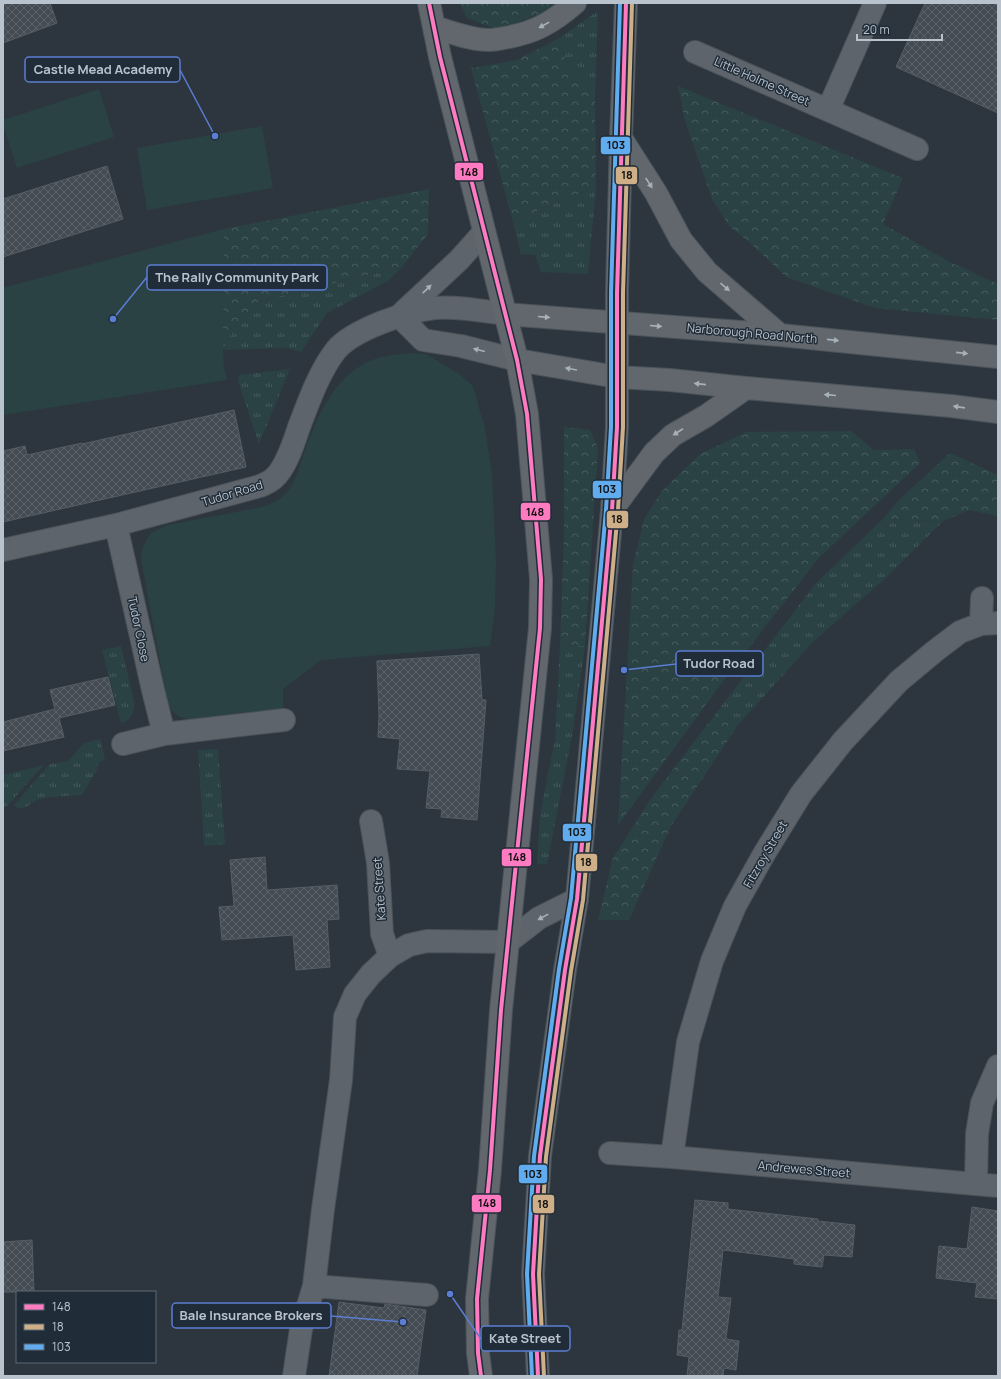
<svg xmlns="http://www.w3.org/2000/svg" width="1001" height="1379" font-family="Manrope,sans-serif">
<style>
.grass{fill:url(#grass-tufts)}
.forest{fill:url(#forest-crowns)}
.park{fill:#2a4244}
.building{fill:url(#building-cross-hatch);stroke:#565e65}
.lines{fill:none;stroke-linecap:round;stroke-linejoin:round}
.street-casing{stroke:#4c5258;stroke-width:24}
.primary-casing{stroke:#4b535a;stroke-width:24}
.street{stroke:#5e646b;stroke-width:22}
.primary{stroke:#61676c;stroke-width:22}
.bus-1-casing{stroke:#202d39;stroke-width:7}
.bus-2-casing{stroke:#202d39;stroke-width:7}
.bus-3-casing{stroke:#202d39;stroke-width:7}
.bus-1{stroke:#fe7ac1;stroke-width:4}
.bus-2{stroke:#ceaf87;stroke-width:4}
.bus-3{stroke:#60acee;stroke-width:4}
.oneway{fill:#a7b1ba}
.oneway2{fill:#a7b0b9}
.labels{text-anchor:middle;dominant-baseline:central;stroke-width:3;stroke-linejoin:round;paint-order:stroke}
.street-label{font-size:12px;fill:#b9c3cd;stroke:#202d39}
.leader{fill:none;stroke:#5b7dd4;stroke-width:1.5}
.callout-dot{fill:#5b7dd4;stroke:#202d39;stroke-width:1.5}
.callout{fill:#202d39;stroke:#5b7dd4;stroke-width:1.5}
.callout-label{font-size:13px;text-anchor:middle;font-weight:bold;fill:#b9c3cd}
.line-badge{stroke:#202d39;stroke-width:1.5}
.pale-badge-label{font-size:11px;text-anchor:middle;font-weight:bold;fill:#111}
</style>
<defs>
<pattern id="grass-tufts" width="24" height="20" patternUnits="userSpaceOnUse"><rect width="24" height="20" fill="#2a4244"/><path d="M3 7l-1-3M5 7V3M7 7l1-3M15 17l-1-3M17 17v-4M19 17l1-3" fill="none" stroke="#475c5e"/></pattern>
<pattern id="forest-crowns" width="20" height="18" patternUnits="userSpaceOnUse"><rect width="20" height="18" fill="#2a4244"/><path d="M2 6a3 3 0 1 1 6 0M12 15a3 3 0 1 1 6 0" fill="none" stroke="#475c5e"/></pattern>
<pattern id="building-cross-hatch" width="8" height="8" patternUnits="userSpaceOnUse"><rect width="8" height="8" fill="#444b52"/><path d="M0 0l8 8M0 8l8-8" fill="none" stroke="#5d636a"/></pattern>
</defs>
<rect width="100%" height="100%" fill="#2d363e"/>
<path class="grass" d="M598 11 595 96 567 63 559 38Z
M596 188 588 274 541 272 535 255 521 254 513 222 550 205Z
M402 267 388 281 327 313 301 352 287 348 223 350 234 328 259 301Z
M290 369 259 444 238 381 239 375Z
M883 519 943 521 887 577 814 641 738 725 720 708 817 582Z
M560 645 585 646 573 731 547 864H537L540 815 555 739Z
M121 646 134 701C135 712 131 720 121 723L102 650Z
M100 739 105 760 99 762 97 770 82 795C68 796 53 796 40 799 31 801 28 810 17 808L14 805 50 764 68 761 84 743Z
M218 749 225 844 204 846 198 750Z
M44 765 7 806 3 807V775Z"/>
<path class="forest" d="M460 3H557L545 12 498 30 467 18Z
M559 38 567 63 595 96 596 188 550 205 513 222 471 68 517 60Z
M678 86 903 178 883 224 950 262 998 284V320L875 308 786 277 749 242 730 227 712 199 685 121Z
M429 189 428 234 402 267 259 301 234 328 223 350 3 288 224 229Z
M564 427 590 430 598 448 585 646 560 645 564 532Z
M851 431 874 450 914 449 920 463 818 559 724 680 618 825 633 565 644 519 662 491 700 454 746 432Z
M950 453 998 475V516L969 510 943 521 883 519 900 499Z
M720 708 738 725 671 826 629 920H598L613 858 652 797Z"/>
<path class="park" d="M99 89 114 137 17 168 3 125V120Z
M262 126 273 188 147 210 137 148Z
M224 229 223 350 224 367 227 380 3 415V288Z
M411 353 426 354 458 373 472 385 475 392 480 412 484 422 492 474 496 560 495 608 490 646 321 660 283 689V710L191 719C178 719 170 712 167 700L141 559 142 550 147 539 151 533 159 529 168 525 262 507C291 497 294 483 303 456 317 416 336 369 381 357 390 355 401 354 411 353Z"/>
<path class="building" d="M3 3H50L57 23 3 43Z
M925 3H998V113L896 67Z
M107 166 123 219 3 257V199Z
M234 410 246 467 3 522V451L25 446 27 455 82 443V444Z
M479 654 482 700H486L477 820 441 817 442 809 426 808 430 771 397 769 400 739 378 737 379 715 377 661Z
M108 677 115 705 59 718 64 737 3 751V722L55 709 50 690Z
M265 857 267 890 337 885 339 919 327 920 330 967 296 970 293 935 222 940 219 907 234 906 230 860Z
M695 1200 728 1203V1209L818 1219V1221L855 1225 852 1257 824 1255 822 1267 794 1264V1259L723 1250 718 1297 731 1298 726 1339 739 1341 736 1370 724 1368 723 1376H687L689 1357 677 1355 679 1330H682Z
M972 1207 998 1211V1299L975 1297 977 1283 936 1278 939 1246 967 1249Z
M32 1240 34 1292H3V1242Z
M339 1302 384 1308 385 1304 426 1310 417 1376H329Z"/>
<g class="lines">
<defs>
<path id="street" d="M695 52 917 149
M828 110 875 3
M399 316 423 340 461 346 517 360
M399 316 459 260 484 232
M116 525 153 690 164 734 284 720
M3 550 116 525 260 486C265 484 270 482 274 478 286 468 294 442 299 427 309 401 319 372 336 350 354 329 408 311 435 308 458 306 483 311 505 314
M981 624 982 598
M123 744 164 734
M390 956 409 945 427 941 508 942 539 918 577 899
M610 1153 672 1157 998 1186
M672 1157 688 1042 712 961 735 906 764 854 801 794 843 741 899 681 935 651 960 632 981 624 998 623
M976 1184 977 1134 982 1103 998 1066
M314 1286 427 1295
M294 1376 301 1329 314 1286 323 1209 341 1080 345 1017 355 994 371 974 390 956 382 934 378 863 371 821"/>
<path id="primary" d="M429 3 440 57 517 360 527 414 541 579 540 628 501 1010 490 1170 477 1299 478 1353 481 1376
M434 27C451 32 470 40 489 40 494 40 499 39 504 38 534 33 552 23 575 3
M621 138 656 193 681 240 707 272 780 335
M505 314 780 335 998 357
M517 360 617 377 670 380 746 388 951 406 998 412
M612 510 654 453 673 435 706 416 746 388
M538 1376 533 1274 540 1156 565 970 577 899 612 510 617 427V293L621 138 626 3"/>
</defs>
<use href="#street" class="street-casing"/>
<use href="#primary" class="primary-casing"/>
<use href="#street" class="street"/>
<use href="#primary" class="primary"/>
<defs>
<path id="bus-1" d="M429 3 440 57 517 360 527 414 541 579 540 628 501 1010 490 1170 477 1299 478 1353 481 1376
M538 1376 533 1274 540 1156 565 970 577 899 612 510 617 427V293L626 3"/>
<path id="bus-2" d="M544 1376 539 1274 546 1157 571 971 583 900 618 510 623 427V293L632 3"/>
<path id="bus-3" d="M532 1376 527 1274 534 1156 559 969 571 898 606 510 611 427V293L620 3"/>
</defs>
<use href="#bus-1" class="bus-1-casing"/>
<use href="#bus-2" class="bus-2-casing"/>
<use href="#bus-3" class="bus-3-casing"/>
<use href="#bus-1" class="bus-1"/>
<use href="#bus-2" class="bus-2"/>
<use href="#bus-3" class="bus-3"/>
</g>
<defs><path id="oneway-solid" d="M-6-.8H1V-3.2L6.5 0L1 3.2V.8H-6Z"/></defs>
<g class="oneway">
<use href="#oneway-solid" transform="translate(544 25) rotate(151)"/>
<use href="#oneway-solid" transform="translate(649 183) rotate(57)"/>
<use href="#oneway-solid" transform="translate(725 287) rotate(41)"/>
<use href="#oneway-solid" transform="translate(544 317) rotate(5)"/>
<use href="#oneway-solid" transform="translate(656 326) rotate(5)"/>
<use href="#oneway-solid" transform="translate(833 340) rotate(6)"/>
<use href="#oneway-solid" transform="translate(962 353) rotate(6)"/>
<use href="#oneway-solid" transform="translate(571 369) rotate(-170)"/>
<use href="#oneway-solid" transform="translate(700 384) rotate(-174)"/>
<use href="#oneway-solid" transform="translate(830 395) rotate(-175)"/>
<use href="#oneway-solid" transform="translate(959 407) rotate(-172)"/>
<use href="#oneway-solid" transform="translate(678 432) rotate(147)"/>
</g>
<g class="oneway2">
<use href="#oneway-solid" transform="translate(427 289) rotate(-44)"/>
<use href="#oneway-solid" transform="translate(479 350) rotate(-166)"/>
<use href="#oneway-solid" transform="translate(543 917) rotate(151)"/>
</g>
<g class="labels">
<g class="street-label">
<text transform="translate(762 81) rotate(24)">Little Holme Street</text>
<text transform="translate(752 333) rotate(5)">Narborough Road North</text>
<text transform="translate(232 493) rotate(-17)">Tudor Road</text>
<text transform="translate(139 629) rotate(78)">Tudor Close</text>
<text transform="translate(765 854) rotate(-60)">Fitzroy Street</text>
<text transform="translate(379 889) rotate(-94)">Kate Street</text>
<text transform="translate(804 1169) rotate(5)">Andrewes Street</text>
</g>
</g>
<path class="leader" d="M215 136L180 70M113 319L147 277M624 670L676 664M403 1322L331 1316M450 1294L481 1339"/>
<g class="callout-dot">
<circle cx="215" cy="136" r="4"/>
<circle cx="113" cy="319" r="4"/>
<circle cx="624" cy="670" r="4"/>
<circle cx="403" cy="1322" r="4"/>
<circle cx="450" cy="1294" r="4"/>
</g>
<g class="callout">
<rect x="25" y="57" width="155" height="25" rx="4"/>
<rect x="147" y="265" width="180" height="25" rx="4"/>
<rect x="676" y="651" width="87" height="25" rx="4"/>
<rect x="172" y="1303" width="159" height="25" rx="4"/>
<rect x="481" y="1326" width="89" height="25" rx="4"/>
</g>
<g class="callout-label">
<text x="103" y="74">Castle Mead Academy</text>
<text x="237" y="282">The Rally Community Park</text>
<text x="719" y="668">Tudor Road</text>
<text x="251" y="1320">Bale Insurance Brokers</text>
<text x="525" y="1343">Kate Street</text>
</g>
<g class="line-badge">
<rect x="600" y="136" width="31" height="19" rx="4" fill="#60acee"/>
<rect x="454" y="162" width="30" height="19" rx="4" fill="#fe7ac1"/>
<rect x="615" y="166" width="23" height="19" rx="4" fill="#ceaf87"/>
<rect x="592" y="480" width="30" height="19" rx="4" fill="#60acee"/>
<rect x="520" y="502" width="31" height="19" rx="4" fill="#fe7ac1"/>
<rect x="606" y="510" width="23" height="19" rx="4" fill="#ceaf87"/>
<rect x="562" y="823" width="30" height="19" rx="4" fill="#60acee"/>
<rect x="501" y="848" width="31" height="19" rx="4" fill="#fe7ac1"/>
<rect x="575" y="853" width="23" height="19" rx="4" fill="#ceaf87"/>
<rect x="518" y="1164" width="30" height="20" rx="4" fill="#60acee"/>
<rect x="471" y="1194" width="31" height="19" rx="4" fill="#fe7ac1"/>
<rect x="532" y="1194" width="23" height="20" rx="4" fill="#ceaf87"/>
</g>
<g class="pale-badge-label">
<text x="616" y="149">103</text>
<text x="469" y="176">148</text>
<text x="627" y="179">18</text>
<text x="607" y="493">103</text>
<text x="535" y="516">148</text>
<text x="617" y="523">18</text>
<text x="577" y="836">103</text>
<text x="517" y="861">148</text>
<text x="586" y="866">18</text>
<text x="533" y="1178">103</text>
<text x="487" y="1207">148</text>
<text x="543" y="1208">18</text>
</g>
<rect width="1001" height="1379" fill="none" stroke="#b9c3cd" stroke-width="8"/>
<rect x="16" y="1291" width="140" height="72" fill="#202d39" stroke="#5d6974"/>
<rect x="24" y="1304" width="20" height="6" fill="#fe7ac1" stroke="#5d6974"/>
<text x="52" y="1311" font-size="12" fill="#b9c3cd">148</text>
<rect x="24" y="1324" width="20" height="6" fill="#ceaf87" stroke="#5d6974"/>
<text x="52" y="1331" font-size="12" fill="#b9c3cd">18</text>
<rect x="24" y="1344" width="20" height="6" fill="#60acee" stroke="#5d6974"/>
<text x="52" y="1351" font-size="12" fill="#b9c3cd">103</text>
<path d="M857 34v6h85v-6" fill="none" stroke="#b9c3cd" stroke-width="2"/>
<text x="863" y="34" font-size="12" fill="#b9c3cd" stroke="#202d39" stroke-width="3" paint-order="stroke">20 m</text>
</svg>
